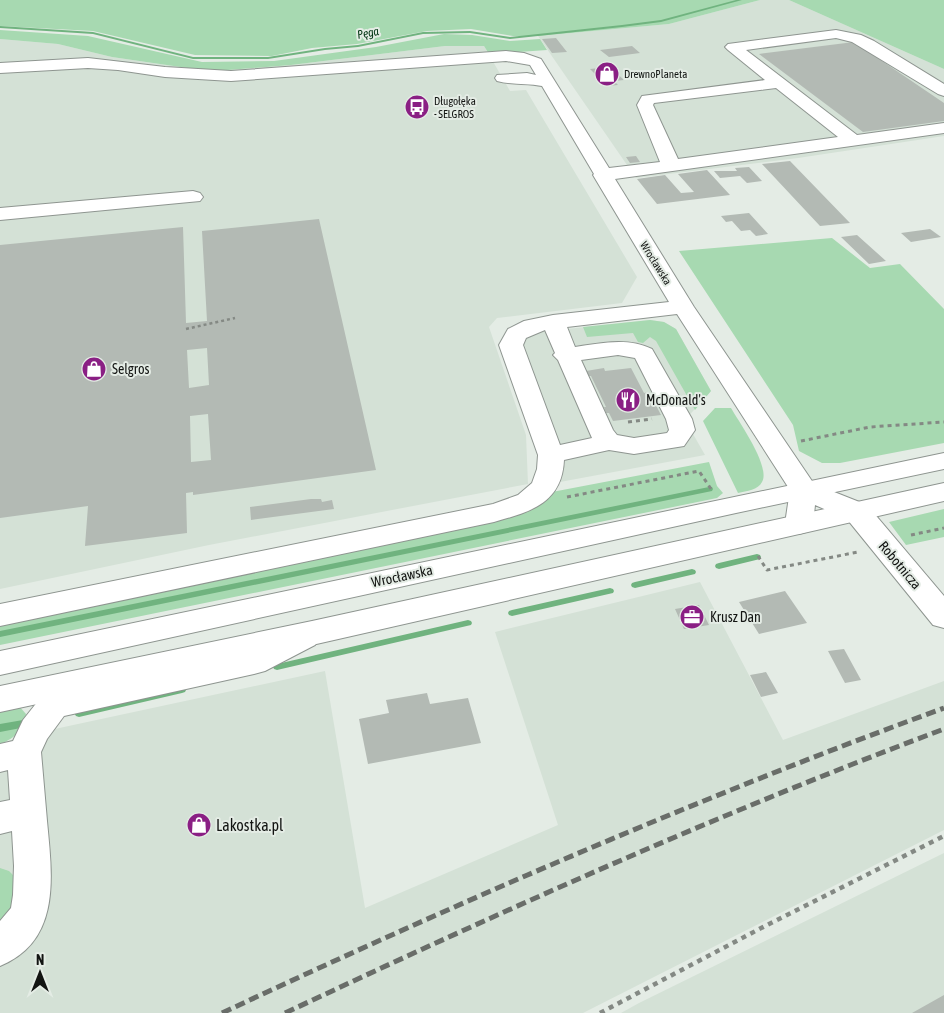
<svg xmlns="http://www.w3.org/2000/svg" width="944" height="1013" font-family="'Asap Condensed',sans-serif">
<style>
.built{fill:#d4e1d6}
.green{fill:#a7d9b1}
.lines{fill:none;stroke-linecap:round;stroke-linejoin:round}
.stream{fill:#70b37f;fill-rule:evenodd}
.building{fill:#b3bab4;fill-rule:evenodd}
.minor-casing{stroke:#8e9590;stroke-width:2}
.major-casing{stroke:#8e9590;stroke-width:2}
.path-far2{stroke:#848984;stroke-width:2.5;stroke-dasharray:3 3;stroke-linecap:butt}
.path-far1{stroke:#848984;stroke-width:3;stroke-dasharray:4 4;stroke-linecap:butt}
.path{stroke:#848984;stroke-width:4.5;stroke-dasharray:5 5;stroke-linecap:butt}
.minor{fill:#fff;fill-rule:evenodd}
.major{fill:#fff;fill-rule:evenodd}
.rail{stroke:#696d69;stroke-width:5;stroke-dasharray:10 5;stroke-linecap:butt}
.labels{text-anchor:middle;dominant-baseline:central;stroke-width:4;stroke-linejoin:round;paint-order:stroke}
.far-poi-label{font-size:11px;fill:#121412;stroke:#e4ece5;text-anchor:start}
.far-street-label{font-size:11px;fill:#121412;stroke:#e4ece5}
.far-water-label{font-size:12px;font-style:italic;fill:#003412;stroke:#e4ece5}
.poi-label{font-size:14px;fill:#121412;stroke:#e4ece5;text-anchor:start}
.street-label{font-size:14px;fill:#121412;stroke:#e4ece5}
.near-poi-label{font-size:16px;fill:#121412;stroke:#e4ece5;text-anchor:start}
</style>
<rect width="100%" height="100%" fill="#e4ece5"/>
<path class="built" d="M760 0H789L944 69V136L798 158 636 178 538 36 669 24Z
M0 39 58 44 112 57 201 70H228L291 65 445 46H484L510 91 526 90 637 277 622 303 497 318 489 327 526 435 528 484 209 545 0 589Z
M650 320 664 322 676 329 711 391 685 420 705 455 560 482 566 458 552 432 520 346 530 333Z
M700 582 783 740 944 681V830L583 1013H0V743L50 730 325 671 365 908 558 825 495 632Z
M944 853V1013H621L639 1003Z"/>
<path class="green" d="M0 0H760L669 24 538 36H513L471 29 427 31 357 44 312 48 272 56 195 55 93 31 0 26Z
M789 0H944V69Z
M0 30 88 36 202 62 274 61 376 47 444 34 472 35 510 41 540 39 547 50 489 54 484 46H445L291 65 228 70H201L112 57 58 44 0 39Z
M832 238 870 268 900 264 944 309V443L840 463H822L799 451 793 425 679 251Z
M650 320 664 322 676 329 711 391 695 410 656 341 650 337 643 343 638 342 633 333 587 337 583 327Z
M715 408H731C739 422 771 467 762 482 758 490 747 491 738 493L703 421Z
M709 462 717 486 723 493 717 498 0 645V623L498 520C520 514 537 508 552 492Z
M944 509V537L906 545 889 522Z
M19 706 26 714C23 732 16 736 0 745V710Z
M0 868 9 871 15 877 14 912 0 933Z"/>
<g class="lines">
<path class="stream" d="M736 0H742L661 22 622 27 510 39 470 33 423 34 358 47 325 50 268 59H193L93 34 0 28V26L93 32 193 57H268L325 48 358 45 423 32 470 31 510 37 622 25 661 20Z
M709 487H712L713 489 712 491 0 637V631Z
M757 554 760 555 761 557 760 559 719 569 716 568 715 566 716 564 719 563Z
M692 569 695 570 696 572 695 574 635 588 632 587 631 585 632 583 635 582Z
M610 588 613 589 614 591 613 593 512 616 509 615 508 613 509 611 512 610Z
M468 620 471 621 472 623 471 625 277 670 274 669 273 667 274 665 277 664Z
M182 687 185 688 186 690 185 692 182 693 79 717 76 716 74 713 76 710 79 709Z
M23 720 26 721 28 724 26 727 0 732V724Z"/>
</g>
<path class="building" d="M556 38 567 52 552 53 542 39Z
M854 42 944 103V121L863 132 759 54Z
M632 46 640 53 609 57 600 50Z
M610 67 624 80 614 81 618 85 607 86 590 69Z
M636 156 640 162 630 163 626 157Z
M790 161 850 223 820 226 762 164Z
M749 167 762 181 747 183 740 176 720 178 714 171H737L735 168Z
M707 170 730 195 657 204 637 179 665 175 681 193 694 192 678 174Z
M749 213 768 234 756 236 750 230 741 231 732 221 726 222 721 216Z
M319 219 376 470 193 495V492L186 493 187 533 85 546 88 506 0 518V245L183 227 186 323 207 321 202 231ZM207 348 209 385 189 388 187 350ZM208 414 211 460 191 462 190 416Z
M930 229 941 237 911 242 901 233Z
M857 235 886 261 869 264 841 237Z
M604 368 605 371 631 368 644 393 649 392 661 415 613 421 609 413H606L604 407H606L591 376H589L586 371Z
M311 499H321L322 502 332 500 334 509 251 520 250 507Z
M785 591 807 623 759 634 739 602Z
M699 605 709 625 684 629 675 609Z
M844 649 861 680 845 683 828 651Z
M766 672 778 693 761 697 750 675Z
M427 693 430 704 468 698 481 743 368 764 359 719 389 713 386 700Z
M944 995V1013H912Z"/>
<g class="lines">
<defs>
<path id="minor" d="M836 30 861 35 874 41 944 84V96L938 94 852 42 836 38 746 50 857 135 944 123V133L615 179 694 307 814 484 867 505 944 596V628L933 625 847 519 815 505 813 524 809 531 799 534 789 531 785 524 790 490 677 314 567 327 575 347C601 343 628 337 652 349L692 419 695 430 684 446 634 454 609 450 564 460C562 504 529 512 494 522L0 626V604L493 504 518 495 532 483 537 469 538 455 499 345 508 329 524 321 553 315 669 302 593 175 594 174 542 86C527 83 512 85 497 81L495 78 497 75 527 73 536 75 530 65 506 61 231 81 165 77 118 70 88 68 0 73V63L88 58 165 67 231 71 506 51 524 53 541 59 609 168 660 162 637 105 642 96 765 80 728 50 725 47 728 44ZM776 88 838 137 678 159 653 105 654 103ZM545 330 555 353 553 355 558 360 592 438 560 445 523 345 526 338ZM618 355 635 358 666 419 669 430 667 433 634 438 617 435 613 430 581 360Z
M193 191 200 193 203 197 200 201 0 220V208Z
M304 625 315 629 320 637 315 645 265 671 254 674 64 716 47 739 41 752C43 775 45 798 47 821 52 875 62 941 0 966V921L11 908 13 895 14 866 12 831 0 834V802L10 800 8 770 0 772V744L13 741 23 720 42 696 247 651Z"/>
<path id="major" d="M944 453V469L736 513 0 675V651Z
M944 483V501L312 645 0 712V686L312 621Z"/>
</defs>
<use href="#minor" class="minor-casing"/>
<use href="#major" class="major-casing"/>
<path class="path-far2" d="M186 329 235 318"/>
<path class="path-far1" d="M628 422 652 419
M801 441 870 427 944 422
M567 497 699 471 711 489
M911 535 944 528
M758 556 767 570 858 552"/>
<path class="path" d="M600 1013 765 926 944 836"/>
<use href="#minor" class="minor"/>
<use href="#major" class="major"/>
<path class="rail" d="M222 1013C459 902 698 798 944 708
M285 1013C502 911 720 813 944 729"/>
</g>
<defs>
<symbol id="shop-disc" viewBox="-11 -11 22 22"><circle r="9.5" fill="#8a1f84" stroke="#e4ece5"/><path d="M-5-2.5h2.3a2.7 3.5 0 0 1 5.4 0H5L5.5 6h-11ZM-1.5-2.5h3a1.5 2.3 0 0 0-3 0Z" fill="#fff"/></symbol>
<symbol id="bus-disc" viewBox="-11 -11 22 22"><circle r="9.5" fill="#8a1f84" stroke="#e4ece5"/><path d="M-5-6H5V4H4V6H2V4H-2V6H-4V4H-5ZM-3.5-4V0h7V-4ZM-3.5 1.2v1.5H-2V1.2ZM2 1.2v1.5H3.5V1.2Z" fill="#fff"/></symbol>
<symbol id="restaurant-disc" viewBox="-11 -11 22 22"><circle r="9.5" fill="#8a1f84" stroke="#e4ece5"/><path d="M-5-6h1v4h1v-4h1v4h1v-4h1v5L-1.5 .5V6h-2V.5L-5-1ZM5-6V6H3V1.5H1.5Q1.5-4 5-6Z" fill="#fff"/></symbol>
<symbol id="office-disc" viewBox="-11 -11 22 22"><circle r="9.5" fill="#8a1f84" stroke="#e4ece5"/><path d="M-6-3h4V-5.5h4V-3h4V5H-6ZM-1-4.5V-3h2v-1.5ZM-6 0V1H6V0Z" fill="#fff"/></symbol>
</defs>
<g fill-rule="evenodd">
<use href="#shop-disc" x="593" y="60" width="28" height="28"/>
<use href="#bus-disc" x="403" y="93" width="28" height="28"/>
<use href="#shop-disc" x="80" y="355" width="28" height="28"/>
<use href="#restaurant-disc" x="614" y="386" width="28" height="28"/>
<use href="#office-disc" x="678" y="603" width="28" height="28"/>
<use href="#shop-disc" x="185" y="811" width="28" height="28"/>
</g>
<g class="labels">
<g class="far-poi-label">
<text x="624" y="74">DrewnoPlaneta</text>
<text x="434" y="101">Długołęka<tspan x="434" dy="13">- SELGROS</tspan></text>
</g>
<g class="far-street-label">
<text transform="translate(656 263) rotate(58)">Wrocławska</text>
</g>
<g class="far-water-label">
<text transform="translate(368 33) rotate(-11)">Pęga</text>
</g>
<g class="poi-label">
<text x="112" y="369">Selgros</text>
<text x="646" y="400">McDonald's</text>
<text x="710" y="617">Krusz Dan</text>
</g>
<g class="street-label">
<text transform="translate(900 565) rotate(50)">Robotnicza</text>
<text transform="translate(402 576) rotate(-12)">Wrocławska</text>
</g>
<g class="near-poi-label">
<text x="216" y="825">Lakostka.pl</text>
</g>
</g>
<g transform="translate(40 973)" stroke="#e4ece5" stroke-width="4" paint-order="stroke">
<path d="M0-4L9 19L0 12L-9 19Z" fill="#121412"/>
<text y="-8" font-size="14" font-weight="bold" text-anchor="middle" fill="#121412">N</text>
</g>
</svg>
